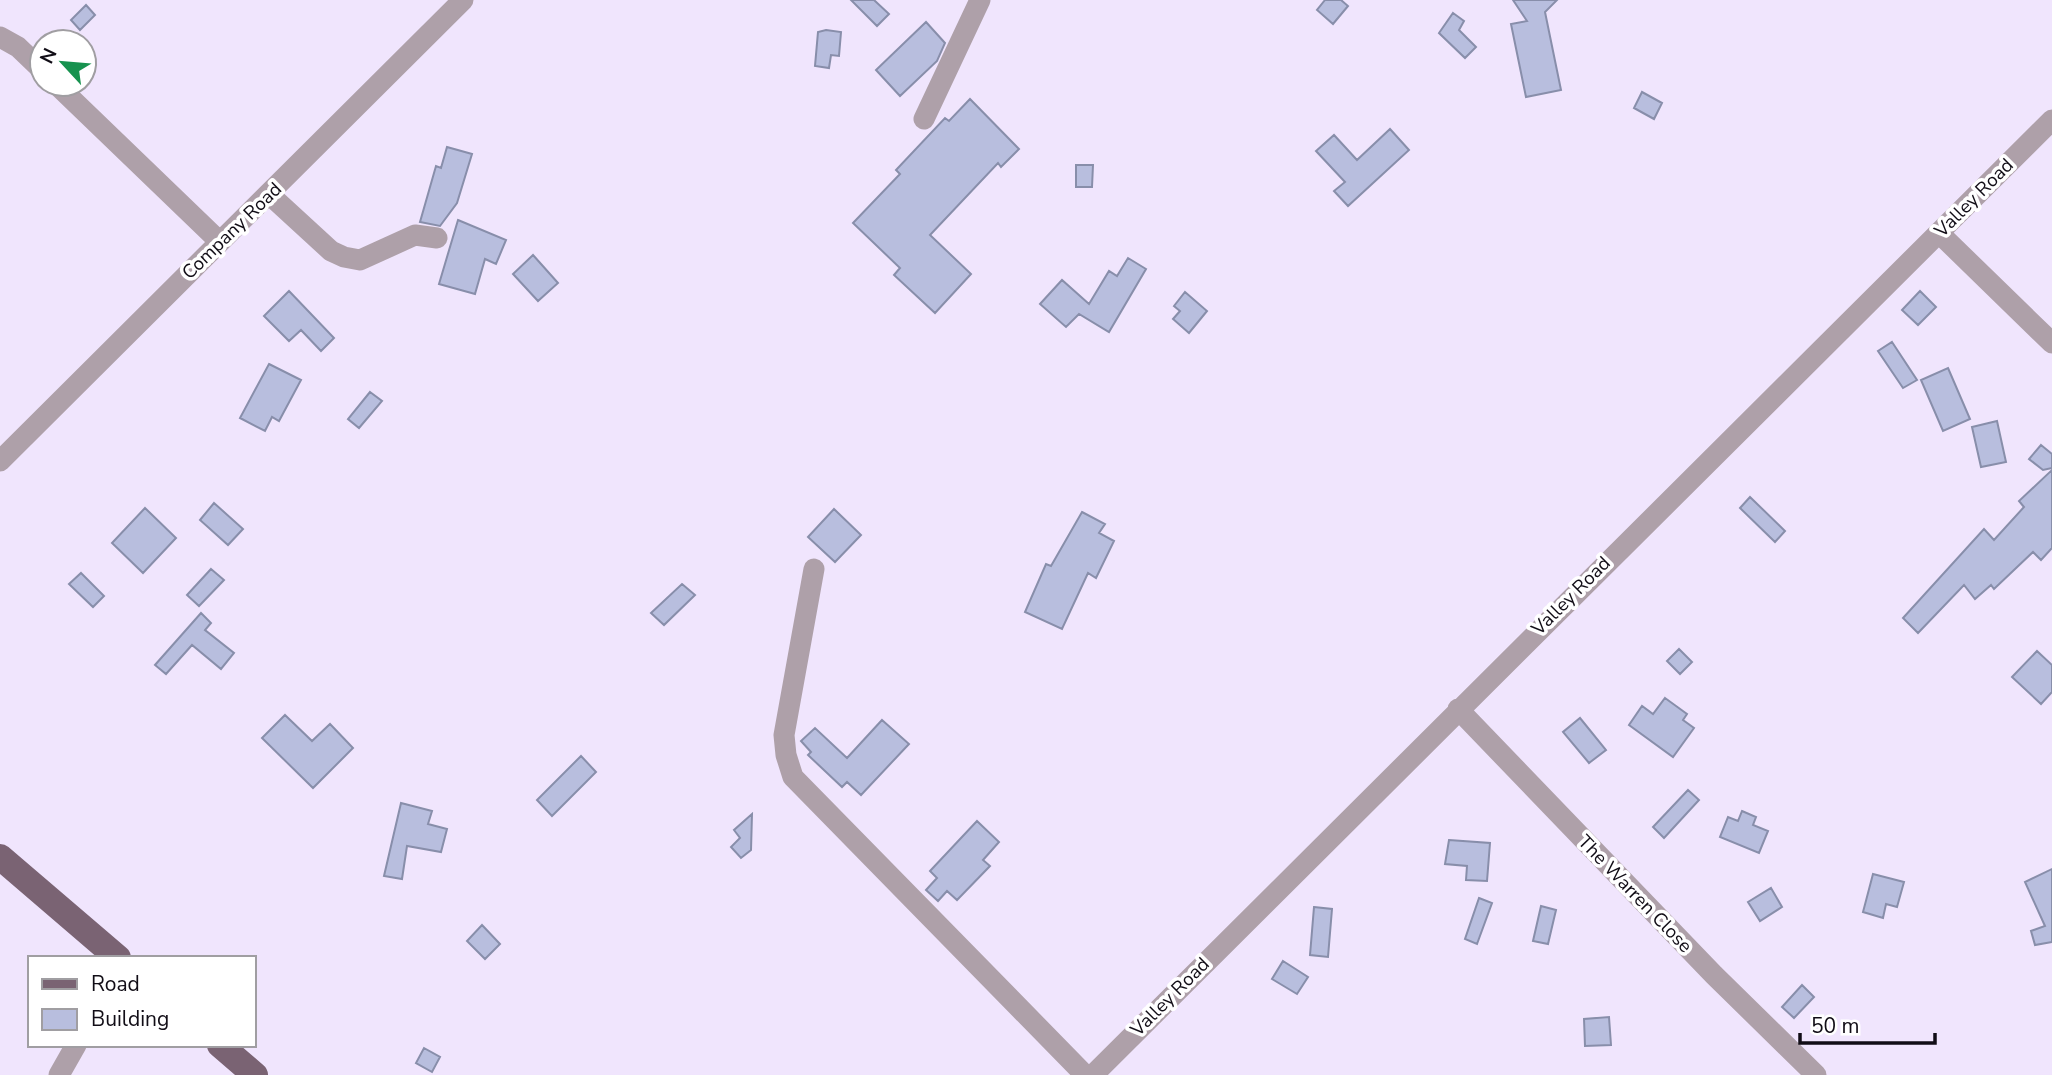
<svg xmlns="http://www.w3.org/2000/svg" width="2052" height="1075" font-family="'Nunito Sans',sans-serif">
<style>
.building{fill:#b8bede;stroke:#888eaa;stroke-width:2}
.lines{fill:none;stroke-linecap:round;stroke-linejoin:round}
.minor{stroke:#aea0a9;stroke-width:21}
.major{stroke:#7a6373;stroke-width:26}
.labels{text-anchor:middle;dominant-baseline:central;stroke-width:7;stroke-linejoin:round;paint-order:stroke}
.street-label{font-size:19px;fill:#110d16;stroke:#fff}
</style>
<rect width="100%" height="100%" fill="#f0e5fd"/>
<path class="building" d="M851 0H874L889 14 877 26Z
M1325 0H1341L1348 6 1333 24 1317 10Z
M1513 0H1557L1545 12 1561 90 1526 97 1511 24 1527 21Z
M86 5 95 15 80 30 71 20Z
M1453 13 1464 21 1459 30 1476 47 1465 58 1439 33Z
M926 22 945 43 937 61 900 96 876 70Z
M826 30 841 32 839 56 831 55 829 68 815 66 818 32Z
M1642 92 1662 103 1654 119 1634 108Z
M970 99 1019 149 1001 167 998 163 930 235 971 274 935 313 894 275 900 268 853 223 900 174 896 170 945 118 949 121Z
M1390 129 1409 150 1348 206 1334 191 1345 182 1316 151 1334 135 1357 160Z
M447 147 472 154 457 203 440 226 420 222 436 166 441 168Z
M1076 165H1093L1092 187H1076Z
M458 220 506 240 496 264 485 259 475 294 439 284Z
M533 255 558 283 538 301 513 274Z
M1128 258 1146 269 1109 332 1079 314 1066 327 1040 304 1062 280 1089 304 1109 271 1117 276Z
M289 291 334 338 321 351 301 330 289 341 264 316Z
M1920 291 1936 307 1918 325 1902 310Z
M1185 292 1207 311 1189 333 1173 319 1180 311 1174 306Z
M1892 342 1917 380 1903 388 1878 351Z
M269 364 301 380 279 421 272 417 265 431 240 418Z
M1948 368 1970 419 1943 431 1921 380Z
M370 392 382 401 359 428 348 419Z
M1997 421 2006 462 1981 467 1972 427Z
M2041 445 2052 454V468L2043 470 2029 459Z
M2052 470V548L2041 560 2033 552 1994 589 1991 585 1975 599 1964 585 1918 633 1903 618 1984 529 1994 540 2024 507 2019 501Z
M1750 497 1785 531 1775 542 1740 508Z
M214 503 243 529 228 545 200 520Z
M145 508 176 538 143 573 112 543Z
M834 509 861 535 835 562 808 537Z
M1082 512 1105 524 1099 533 1114 541 1096 578 1088 573 1062 629 1025 612 1046 564 1051 566Z
M211 569 224 580 199 606 187 595Z
M81 573 104 596 93 607 69 584Z
M682 584 695 595 664 625 651 613Z
M201 613 211 623 205 630 234 653 221 669 192 645 166 674 155 665Z
M1679 649 1692 662 1680 674 1667 661Z
M2037 651 2052 665V692L2041 704 2012 677Z
M1665 698 1687 714 1683 720 1694 728 1673 757 1629 725 1642 706 1653 714Z
M285 715 312 741 330 724 353 748 313 788 262 738Z
M1580 718 1606 750 1589 763 1563 732Z
M882 720 909 744 861 795 847 782 842 787 808 755 811 752 801 741 815 728 847 758Z
M581 756 596 772 552 816 537 800Z
M1688 790 1699 800 1664 838 1653 827Z
M401 803 432 811 428 824 447 829 441 852 407 846 402 879 384 876Z
M1742 811 1756 817 1753 825 1768 831 1759 853 1720 837 1728 817 1738 821Z
M752 814 751 850 741 858 731 847 740 838 734 830Z
M977 821 999 842 983 860 990 866 957 900 947 891 938 901 926 890 937 878 930 871Z
M1449 840 1490 843 1487 881 1466 880 1467 866 1445 864Z
M2052 869V942L2035 945 2031 931 2045 926 2025 882Z
M1873 874 1904 882 1897 907 1886 904 1883 918 1863 912Z
M1771 888 1782 907 1760 921 1748 902Z
M1479 898 1492 903 1477 944 1465 939Z
M1541 906 1556 910 1548 944 1533 941Z
M1314 907 1332 909 1328 957 1310 955Z
M482 925 500 944 485 959 467 941Z
M1283 961 1308 977 1297 994 1272 979Z
M1802 985 1814 997 1794 1018 1782 1007Z
M1609 1017 1611 1045 1585 1046 1584 1019Z
M424 1048 440 1057 432 1072 416 1063Z"/>
<g class="lines">
<path class="minor" d="M0 37 18 47 42 70
M56 84 220 242
M924 119 980 0
M270 195 331 251 344 257 360 260 415 235 437 238
M1939 233 2052 343
M0 461 463 0
M814 569 784 735 786 755 793 777 1085 1075
M1458 709 1714 975 1816 1075
M59 1075 76 1045
M1093 1075 2052 120"/>
<path class="major" d="M0 857 118 958
M220 1045 255 1075"/>
</g>
<g class="labels">
<g class="street-label">
<text transform="translate(1974 198) rotate(-45)">Valley Road</text>
<text transform="translate(232 231) rotate(-44)">Company Road</text>
<text transform="translate(1571 596) rotate(-45)">Valley Road</text>
<text transform="translate(1635 894) rotate(46)">The Warren Close</text>
<text transform="translate(1170 997) rotate(-45)">Valley Road</text>
</g>
</g>
<rect x="28" y="956" width="228" height="91" fill="#ffffff" stroke="#a09ea2" stroke-width="2"/>
<rect x="42" y="979" width="35" height="10" fill="#7a6373" stroke="#a09ea2" stroke-width="2"/>
<text x="91" y="991" font-size="21" fill="#110d16">Road</text>
<rect x="42" y="1009" width="35" height="21" fill="#b8bede" stroke="#a09ea2" stroke-width="2"/>
<text x="91" y="1026" font-size="21" fill="#110d16">Building</text>
<g transform="translate(63 63) rotate(296)"><circle r="33" fill="#ffffff" stroke="#a09ea2" stroke-width="2"/>
<path d="M0-5L12 26L0 18L-12 26Z" fill="#17924f"/>
<text y="-10" font-size="19" font-weight="bold" text-anchor="middle" fill="#110d16">N</text>
</g>
<path d="M1800 1033v10h135v-10" fill="none" stroke="#110d16" stroke-width="3.5"/>
<text x="1811" y="1033" font-size="21" fill="#110d16" stroke="#ffffff" stroke-width="5" paint-order="stroke">50 m</text>
</svg>
